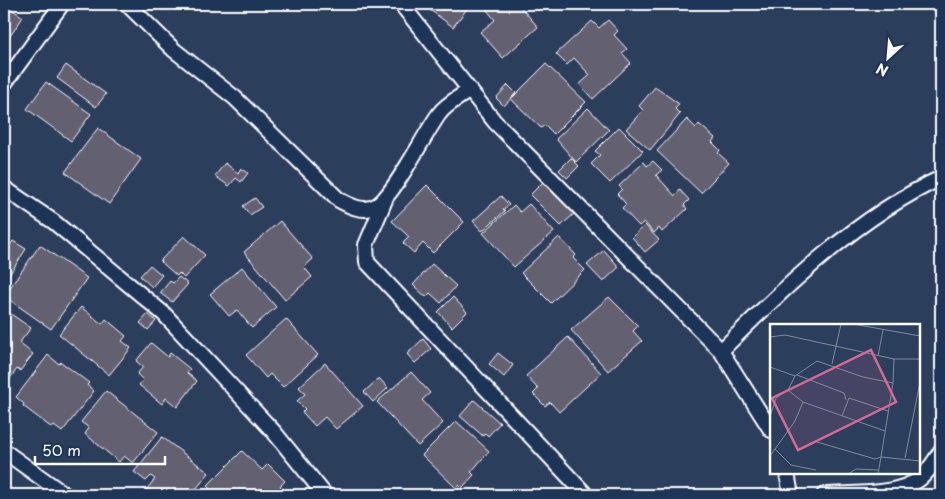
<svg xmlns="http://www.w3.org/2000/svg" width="945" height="499" font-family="'Playpen Sans',sans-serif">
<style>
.building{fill:#646070;stroke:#fff}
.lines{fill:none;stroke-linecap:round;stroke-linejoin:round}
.minor-casing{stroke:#fff;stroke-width:18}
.minor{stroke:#1d3557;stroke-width:14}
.inset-road{fill:none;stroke:#808b9d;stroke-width:1}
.view{fill:#d76994;fill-opacity:0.15;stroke:#d76994;stroke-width:2.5}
.inset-edge{fill:none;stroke:#fff;stroke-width:2.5}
</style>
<rect width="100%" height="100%" fill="#2b3e5c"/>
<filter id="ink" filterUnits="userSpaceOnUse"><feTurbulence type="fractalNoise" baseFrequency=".02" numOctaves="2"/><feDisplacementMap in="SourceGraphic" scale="10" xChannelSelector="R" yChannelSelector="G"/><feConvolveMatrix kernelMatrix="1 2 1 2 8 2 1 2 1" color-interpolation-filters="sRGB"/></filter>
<g filter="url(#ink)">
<path class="building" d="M4 4 23 17 4 45Z
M429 4H469L470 5 453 27 426 7Z
M494 4H518L538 27 503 58 480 32 495 20 487 10Z
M608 20 618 31 614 35 627 49 622 53 631 63 593 99 579 85 590 75 574 58 567 65 556 54 592 21 599 28Z
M546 64 586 102 554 134 545 125 541 128 511 99Z
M66 65 106 94 96 107 57 78Z
M46 82 91 114 71 141 27 109Z
M508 85 516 93 504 106 496 98Z
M655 87 679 104 675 109 680 114 650 150 626 129 643 110 639 106Z
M588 108 609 130 576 162 556 139Z
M687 119 696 128 699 124 715 138 712 142 720 150 718 153 729 163 701 193 657 151Z
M619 127 643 151 610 183 591 164 600 155 595 151Z
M98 128 141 159 109 204 65 172Z
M571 158 579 166 567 178 559 170Z
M653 161 662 170 656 175 675 196 680 190 689 200 684 205 687 209 662 232 659 228 654 233 644 222 639 226 622 208 626 204 617 194 622 189 619 186 644 162 647 166Z
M225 163 238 173 241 168 248 173 241 182 236 178 229 186 215 176Z
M544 181 576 212 561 226 530 195Z
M427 185 464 222 433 253 423 243 414 253 403 243 409 237 392 221Z
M501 196 509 205 503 210 505 211 482 231 473 221Z
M255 198 262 207 250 215 243 206Z
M529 204 554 232 514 267 483 233 514 205 520 212Z
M280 221 313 259 304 267 312 277 285 300 244 252Z
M645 225 659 240 645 252 632 237Z
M4 234 10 238 4 248Z
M184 236 205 255 184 278 179 273 177 276 160 261Z
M559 237 576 255 573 258 585 270 551 303 521 273Z
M13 241 26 249 4 283V249L6 251Z
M40 245 87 278 51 329 4 296Z
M604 250 619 267 603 282 587 265Z
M432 264 456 286 441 303 430 293 426 297 413 285Z
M150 265 162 275 152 287 140 276Z
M242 267 276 307 252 328 237 310 229 316 210 294Z
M179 277 188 284 172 302 160 293 170 281 173 283Z
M453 297 467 312 452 327 438 312Z
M609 297 638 326 633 331 642 341 608 371 571 330Z
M81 307 102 324 106 319 126 336 122 341 131 348 109 375 59 334Z
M8 312 31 328 19 343 33 354 20 371 17 369 5 385 4 318Z
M148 314 156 321 148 330 140 323Z
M286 319 318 355 283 387 270 374 266 378 246 355Z
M568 337 601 373 559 412 550 402 545 406 533 394 538 389 526 376Z
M423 339 431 349 415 363 407 354Z
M151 343 168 357 170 353 190 369 187 373 197 381 177 407 166 398 162 404 139 385 143 380 137 374 143 367 136 361Z
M498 353 513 365 504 377 489 364Z
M48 355 59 364 61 362 89 383 87 385 94 391 62 432 54 426 52 428 23 406 24 404 16 397Z
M325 363 363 406 336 429 325 417 315 426 302 412 305 409 297 401 305 394 299 387Z
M411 372 430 393 422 400 443 423 418 446 377 402Z
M379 378 388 388 373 402 364 392Z
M106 391 158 432 133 463 124 456 119 462 85 434 89 428 81 422Z
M474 400 500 423 488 436 485 433 483 436 460 416Z
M456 421 489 451 471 472 474 475 462 488 459 485 456 488 422 455Z
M162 437 209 473 191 495H176L169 490 164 495H152L146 490 155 479 151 476 146 481 134 472Z
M242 451 262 470 268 464 285 481 280 486 288 494 216 495 207 486Z"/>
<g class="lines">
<defs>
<path id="minor" d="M127 4 174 50 235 98 339 200C350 206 363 213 376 206 393 197 425 133 439 114 446 104 460 97 470 90
M401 4 495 122 721 351 771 430
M4 84 62 4
M4 188 54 222 164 314 274 432 325 495
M385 200 366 245 367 262 586 495
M721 351C783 288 860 215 941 178
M4 451 65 495
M787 473 791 495
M824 495C852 493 887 496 913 483 925 478 934 462 941 451"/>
</defs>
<use href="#minor" class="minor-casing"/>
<use href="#minor" class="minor"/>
</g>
</g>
<g transform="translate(770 324)">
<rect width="150" height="150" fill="#2b3e5c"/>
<path class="inset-road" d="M83 0 150 12M0 13 15 11 124 35H150M108 32 113 6M62 40 71 0M0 43 25 52M27 51 74 69 76 76M123 59 111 133 150 137M19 67 33 78 115 107M72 92 79 74 118 87M0 93 6 74 18 66 25 52 47 37 93 53 123 59 124 35M47 118 105 135 111 133 108 150M5 125 21 141 46 146M0 132 25 97 33 78M135 134 150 58M78 150 86 145 108 146"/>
<path class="view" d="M101 26 126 78 28 126 2 74Z"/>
<rect width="150" height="150" class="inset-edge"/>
</g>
<rect width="945" height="499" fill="none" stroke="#1d3557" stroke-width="20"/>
<rect x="10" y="10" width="925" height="479" fill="none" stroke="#fff" stroke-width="2" filter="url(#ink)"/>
<g transform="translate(888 58) rotate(206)" stroke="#1d3557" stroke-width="4" paint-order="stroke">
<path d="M0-4L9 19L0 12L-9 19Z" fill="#ffffff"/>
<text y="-8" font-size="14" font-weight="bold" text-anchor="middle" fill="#ffffff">N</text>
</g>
<path d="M35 456v8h130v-8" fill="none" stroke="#ffffff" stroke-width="2.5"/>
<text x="42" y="456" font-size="15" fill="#ffffff" stroke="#1d3557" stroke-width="4" paint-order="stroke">50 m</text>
</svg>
